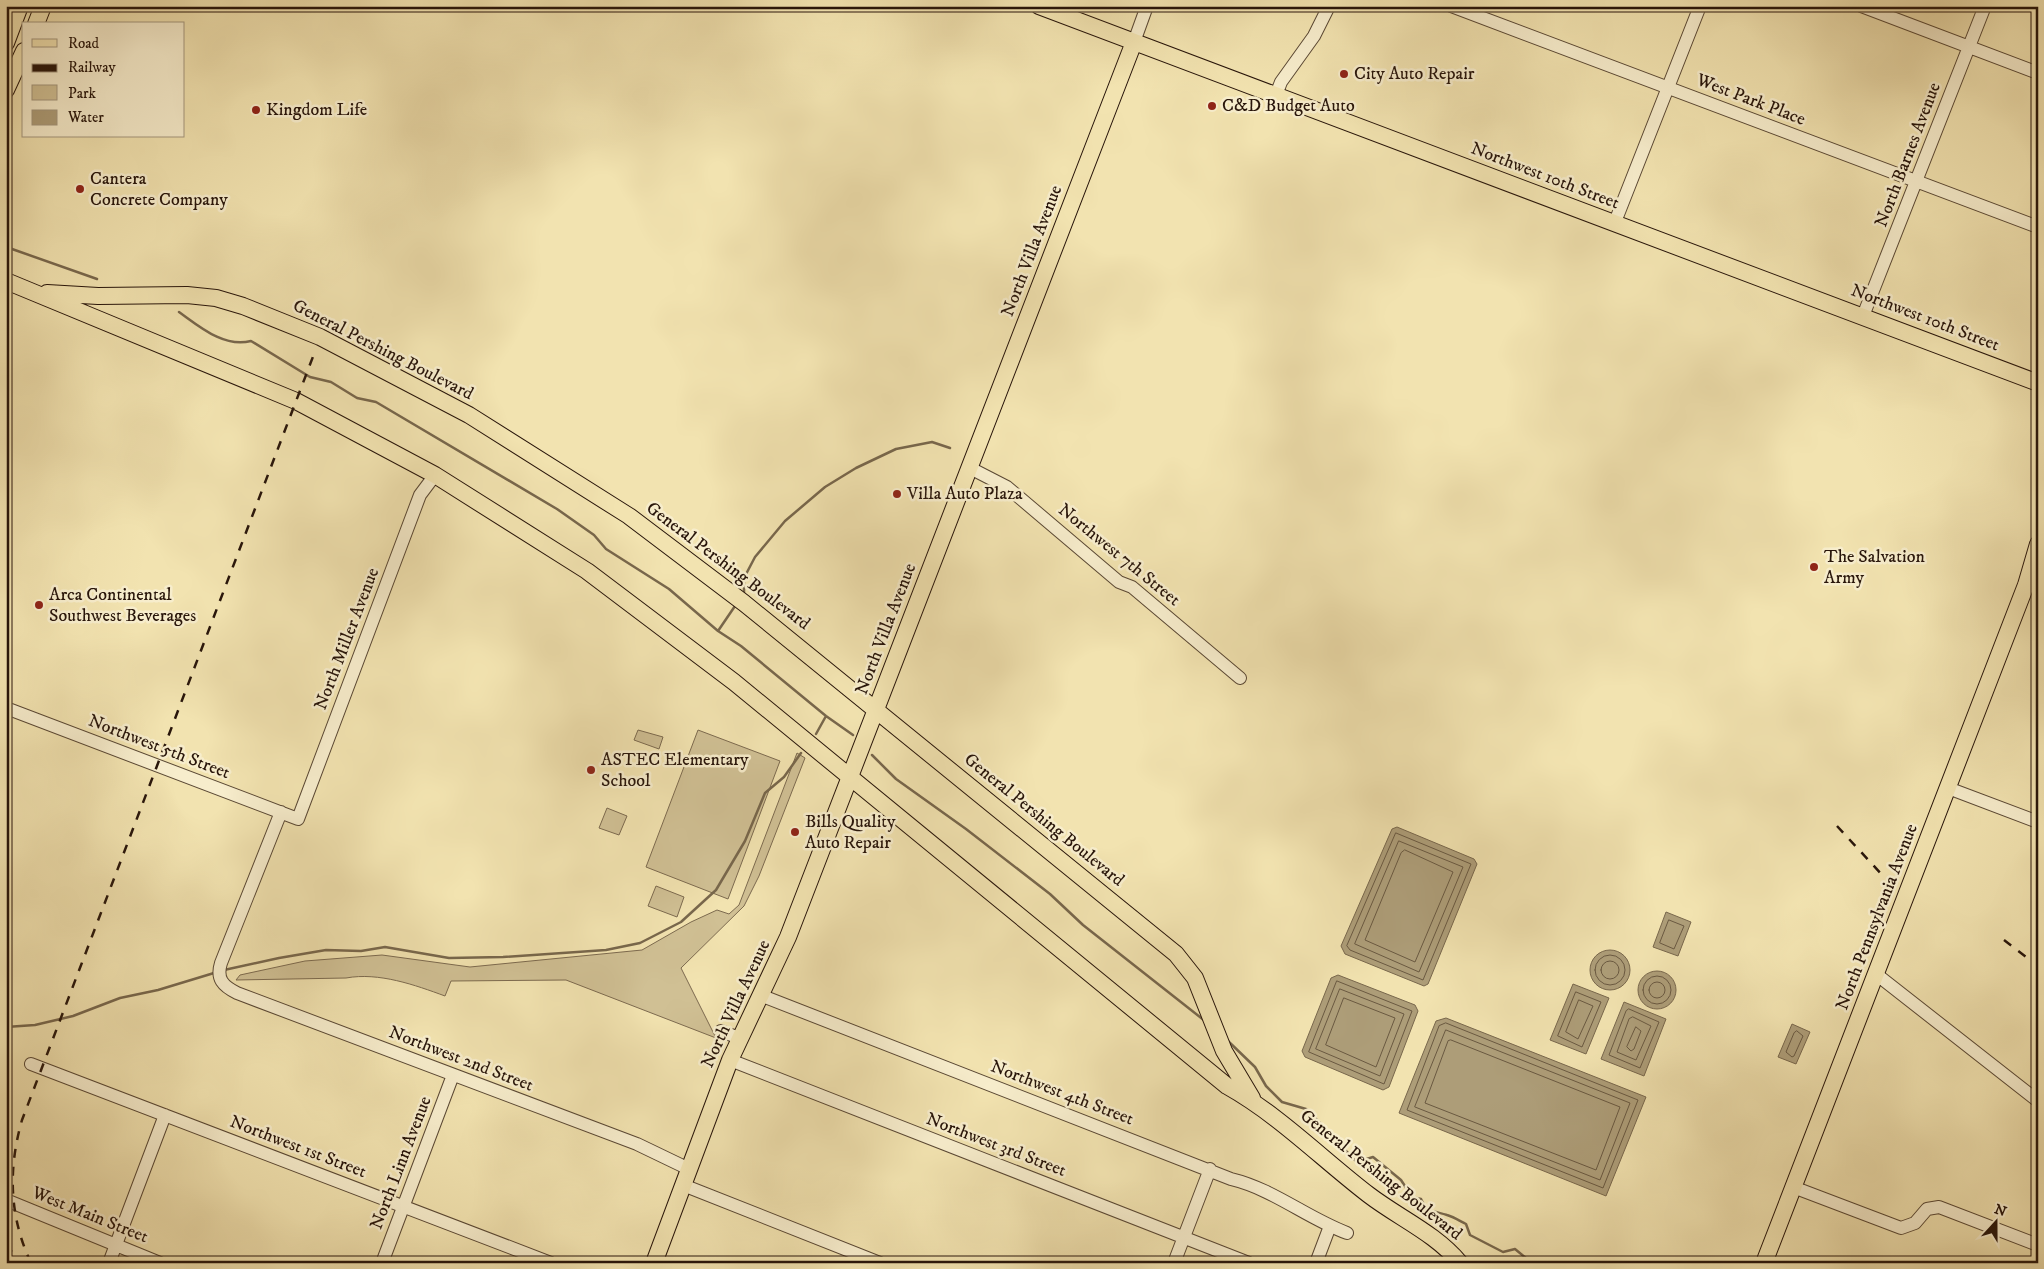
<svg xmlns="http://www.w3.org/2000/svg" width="2044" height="1269" font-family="'IM FELL DW Pica',serif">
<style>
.green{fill:#d0c094;stroke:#7c6a4f}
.water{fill:#ad9d78;stroke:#78674c}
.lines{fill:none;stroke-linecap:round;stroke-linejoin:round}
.shore{stroke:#6a5941;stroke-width:1}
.stream{stroke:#78674c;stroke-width:2.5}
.minor-casing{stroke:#5a4834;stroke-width:14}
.major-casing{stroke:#28150a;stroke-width:18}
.minor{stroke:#f7edcc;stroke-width:12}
.major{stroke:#f2e3b0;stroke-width:16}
.rail{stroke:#28150a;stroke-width:2.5;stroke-dasharray:9 9;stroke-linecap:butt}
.poi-dot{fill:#8f2418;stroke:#f7edcc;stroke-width:2}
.labels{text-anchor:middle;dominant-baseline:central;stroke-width:5;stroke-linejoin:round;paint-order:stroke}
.poi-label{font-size:18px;fill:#28150a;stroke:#f7edcc;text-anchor:start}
.street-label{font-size:18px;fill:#28150a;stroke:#f7edcc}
</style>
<rect width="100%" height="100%" fill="#f2e3b0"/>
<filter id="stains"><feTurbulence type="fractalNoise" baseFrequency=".004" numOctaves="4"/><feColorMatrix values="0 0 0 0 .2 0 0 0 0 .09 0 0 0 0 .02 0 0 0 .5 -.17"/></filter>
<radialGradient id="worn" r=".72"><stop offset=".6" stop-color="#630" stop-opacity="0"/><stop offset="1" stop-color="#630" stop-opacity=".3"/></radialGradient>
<path class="green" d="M638 730 663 737 659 749 634 740Z
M698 730 780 761 728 899 646 867Z
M797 753 805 758 759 876 744 906 681 968 716 1038 566 980 451 981 445 996C415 985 379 972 346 978L236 980 240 975 305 961 382 955 470 967 642 950 691 922 717 910 729 914 739 905Z
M607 808 627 816 619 835 599 828Z
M656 886 684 897 677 917 648 906Z"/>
<path class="water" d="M1397 827 1474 859 1477 864 1428 984 1424 986 1345 954 1341 946 1392 829Z
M1666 912 1691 922 1678 956 1653 947Z
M1590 970a20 20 0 1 1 40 0a20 20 0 1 1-40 0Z
M1638 990a19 19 0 1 1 38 0a19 19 0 1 1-38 0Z
M1338 975 1415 1005 1418 1011 1389 1087 1383 1090 1305 1057 1302 1051 1331 978Z
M1573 984 1609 998 1586 1054 1550 1040Z
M1624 1002 1666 1019 1644 1076 1601 1059Z
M1446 1018 1646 1097 1606 1196 1399 1113 1436 1021Z
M1792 1024 1810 1032 1796 1064 1778 1057Z"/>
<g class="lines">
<path class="shore" d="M1396 833 1471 864 1423 980 1350 950 1347 946Z
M1399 841 1463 867 1419 972 1355 944Z
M1405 850 1453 872 1415 962 1365 940 1401 853Z
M1669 920 1684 926 1674 949 1660 943Z
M1595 970a15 15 0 1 1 30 0a15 15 0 1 1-30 0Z
M1601 970a9 9 0 1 1 18 0a9 9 0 1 1-18 0Z
M1643 990a14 14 0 1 1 28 0a14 14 0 1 1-28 0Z
M1337 981 1412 1011 1384 1084 1309 1052Z
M1649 990a8 8 0 1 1 16 0a8 8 0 1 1-16 0Z
M1340 989 1404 1014 1380 1076 1316 1049Z
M1576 992 1601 1002 1582 1047 1558 1036Z
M1344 998 1395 1018 1376 1067 1326 1045Z
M1579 1000 1593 1006 1578 1039 1566 1032Z
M1629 1009 1659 1022 1640 1068 1609 1055 1626 1011Z
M1633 1017 1651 1026 1636 1060 1617 1052 1629 1019Z
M1446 1023 1638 1100 1603 1188 1407 1110 1439 1026Z
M1636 1027 1641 1031 1634 1049 1631 1051 1627 1047Z
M1446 1030 1630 1103 1600 1180 1415 1107Z
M1797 1031 1803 1036 1794 1056 1792 1057 1786 1052 1794 1033Z
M1451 1040 1620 1107 1596 1170 1425 1103 1448 1041Z"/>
<path class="stream" d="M12 249 97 279
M179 312C200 327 224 348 251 341L310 377 331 382 357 398 376 402 557 509 594 535 606 549 669 589 718 631 741 646 826 716 853 735
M744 593V578L755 557 785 521 825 487 856 468 896 449 932 442 950 448
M718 631 735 606
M816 734 826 716
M872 755 896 779 966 829 1050 894 1083 925 1205 1021
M224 970 279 958 326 950 361 951 385 947 449 958 503 957 606 950 640 943 681 922 716 890 745 841 765 793 784 777 801 753
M6 1027 35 1025 73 1016 120 998 158 990 214 973
M1228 1041 1255 1067 1266 1086 1282 1102 1306 1109 1323 1126 1330 1140 1343 1148 1357 1162 1373 1157 1401 1180 1412 1197 1421 1199C1427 1213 1435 1211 1447 1215 1454 1217 1460 1221 1466 1224L1470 1235 1503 1252 1515 1249 1532 1263"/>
<defs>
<path id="minor" d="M1451 6 2038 227
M1861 6 2038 73
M1134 42 1147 6
M1276 95 1281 82 1314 36 1329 6
M1615 222 1700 6
M1863 316 1985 6
M970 468 1007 487 1119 582 1132 587 1240 678
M6 708 298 819 420 495 435 475
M1948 788 2038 822
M281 812 221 963C216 979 223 986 237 993L637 1144 689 1169
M1876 974 2038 1101
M760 995 1231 1179C1273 1189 1307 1218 1347 1233
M721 1031 739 1038
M730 1060 1249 1263
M31 1064 551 1263
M683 1185 880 1263
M1793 1187 1901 1228 1915 1223 1927 1209 1939 1207 2038 1245
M6 1200 160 1263
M109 1263 165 1115
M382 1263 453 1075
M1174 1263 1210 1169
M1316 1263 1330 1226"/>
<path id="major" d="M1039 6 2038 383
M36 24 43 6
M6 43 20 6
M6 90 24 51
M6 281 296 401 435 475 587 571 734 682 1227 1086C1279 1115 1322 1159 1369 1195 1399 1218 1435 1233 1460 1263
M47 293 98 296 187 295 216 298 243 306 320 337 469 415 629 516 744 603 1176 954 1195 978 1224 1051 1252 1098
M654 1263 730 1060 788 937 805 893 1134 42
M1764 1263 2026 585 2038 544"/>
</defs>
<use href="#minor" class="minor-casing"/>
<use href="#major" class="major-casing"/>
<use href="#minor" class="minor"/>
<use href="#major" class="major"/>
<path class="rail" d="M1837 826 1885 878
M2004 940 2038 966
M6 1245 22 1263
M31 1263C9 1216 8 1169 22 1120L314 354"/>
</g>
<g class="poi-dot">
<circle cx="1344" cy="74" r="5"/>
<circle cx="1212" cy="106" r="5"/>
<circle cx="256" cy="110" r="5"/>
<circle cx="80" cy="189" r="5"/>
<circle cx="897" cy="494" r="5"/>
<circle cx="1814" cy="567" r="5"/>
<circle cx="39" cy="605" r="5"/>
<circle cx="591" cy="770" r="5"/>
<circle cx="795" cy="832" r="5"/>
</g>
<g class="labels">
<g class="poi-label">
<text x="1354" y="74">City Auto Repair</text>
<text x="1222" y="106">C&amp;D Budget Auto</text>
<text x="266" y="110">Kingdom Life</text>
<text x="90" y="179">Cantera<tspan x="90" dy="21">Concrete Company</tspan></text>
<text x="907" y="494">Villa Auto Plaza</text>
<text x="1824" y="557">The Salvation<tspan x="1824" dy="21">Army</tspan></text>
<text x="49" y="595">Arca Continental<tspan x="49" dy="21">Southwest Beverages</tspan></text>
<text x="601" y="760">ASTEC Elementary<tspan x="601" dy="21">School</tspan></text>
<text x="805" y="822">Bills Quality<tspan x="805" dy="21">Auto Repair</tspan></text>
</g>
<g class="street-label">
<text transform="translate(1751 100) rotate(21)">West Park Place</text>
<text transform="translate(1908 155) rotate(-69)">North Barnes Avenue</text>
<text transform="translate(1545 176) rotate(21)">Northwest 10th Street</text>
<text transform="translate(1032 251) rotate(-69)">North Villa Avenue</text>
<text transform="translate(1925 318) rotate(21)">Northwest 10th Street</text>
<text transform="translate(383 350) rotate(27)">General Pershing Boulevard</text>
<text transform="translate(1119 555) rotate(39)">Northwest 7th Street</text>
<text transform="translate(728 566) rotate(37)">General Pershing Boulevard</text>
<text transform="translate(886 629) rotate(-69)">North Villa Avenue</text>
<text transform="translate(347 639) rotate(-69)">North Miller Avenue</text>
<text transform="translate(159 747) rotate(21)">Northwest 5th Street</text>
<text transform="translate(1044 820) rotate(39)">General Pershing Boulevard</text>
<text transform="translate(1877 917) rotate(-69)">North Pennsylvania Avenue</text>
<text transform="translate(736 1004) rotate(-65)">North Villa Avenue</text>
<text transform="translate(461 1059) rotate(21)">Northwest 2nd Street</text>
<text transform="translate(1062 1093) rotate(21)">Northwest 4th Street</text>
<text transform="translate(996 1145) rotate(21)">Northwest 3rd Street</text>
<text transform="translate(298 1147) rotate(21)">Northwest 1st Street</text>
<text transform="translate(401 1163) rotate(-69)">North Linn Avenue</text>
<text transform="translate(1381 1175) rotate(38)">General Pershing Boulevard</text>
<text transform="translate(90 1215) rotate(22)">West Main Street</text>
</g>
</g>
<rect width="2044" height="1269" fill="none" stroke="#f2e3b0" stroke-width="25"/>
<rect x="8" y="8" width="2029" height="1254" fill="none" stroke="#28150a" stroke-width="2.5"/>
<rect x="12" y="12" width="2019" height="1244" fill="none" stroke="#28150a"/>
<rect x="22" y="22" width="162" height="115" fill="#f7edcc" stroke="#a4977e"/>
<rect x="32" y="39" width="25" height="8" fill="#f2e3b0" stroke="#a4977e"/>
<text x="68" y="48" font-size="15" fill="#28150a">Road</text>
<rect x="32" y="64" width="25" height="8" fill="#28150a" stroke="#a4977e"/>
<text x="68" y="72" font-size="15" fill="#28150a">Railway</text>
<rect x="32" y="85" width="25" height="15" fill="#d0c094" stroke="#a4977e"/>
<text x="68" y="98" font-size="15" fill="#28150a">Park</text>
<rect x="32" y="110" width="25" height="15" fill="#ad9d78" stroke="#a4977e"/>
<text x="68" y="122" font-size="15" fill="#28150a">Water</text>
<g transform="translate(1996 1222) rotate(21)" stroke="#f7edcc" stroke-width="4" paint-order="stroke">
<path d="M0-4L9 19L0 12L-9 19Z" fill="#28150a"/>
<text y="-8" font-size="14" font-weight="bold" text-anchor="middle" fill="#28150a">N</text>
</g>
<rect width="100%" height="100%" filter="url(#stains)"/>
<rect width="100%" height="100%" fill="url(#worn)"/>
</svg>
